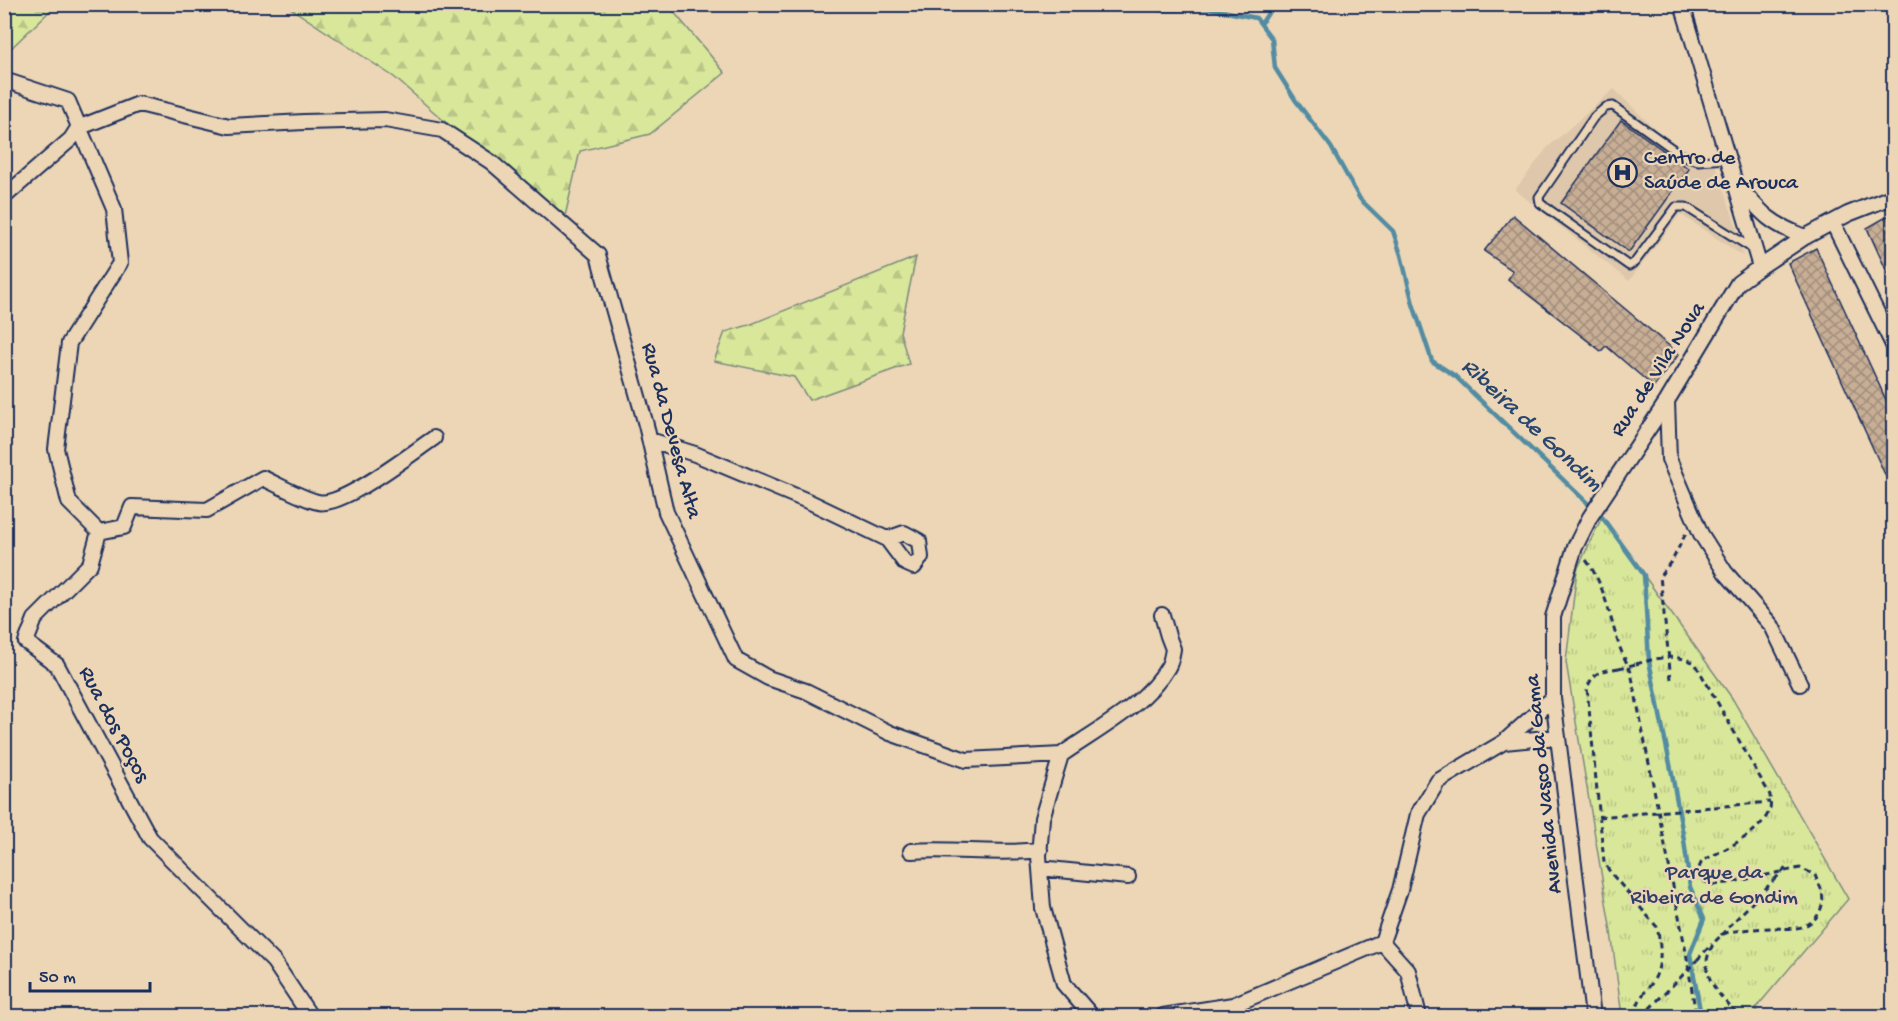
<svg xmlns="http://www.w3.org/2000/svg" width="1898" height="1021" font-family="'Gochi Hand',sans-serif">
<style>
.built{fill:#dec7aa}
.grass{fill:url(#grass-tufts);stroke:#7a8b7c;stroke-width:1.5}
.forest{fill:url(#forest-firs);stroke:#7a8b7c;stroke-width:1.5}
.lines{fill:none;stroke-linecap:round;stroke-linejoin:round}
.stream{stroke:#538ca2;stroke-width:4.5}
.building{fill:url(#building-cross-hatch);stroke:#1b2f5e;stroke-width:1.5}
.lane-casing{stroke:#1b2f5e;stroke-width:11}
.street-casing{stroke:#1b2f5e;stroke-width:18}
.path{stroke:#1b2f5e;stroke-width:3;stroke-dasharray:6 4.5;stroke-linecap:butt}
.lane{stroke:#edd6b6;stroke-width:7}
.street{stroke:#edd6b6;stroke-width:14}
.path-bridge{stroke:#1b2f5e;stroke-width:3;stroke-dasharray:6 4.5;stroke-linecap:butt}
.labels{text-anchor:middle;dominant-baseline:central;stroke-width:4.5;stroke-linejoin:round;paint-order:stroke}
.poi-label{font-size:22px;fill:#1b2f5e;stroke:#edd6b6;text-anchor:start}
.street-label{font-size:22px;fill:#1b2f5e;stroke:#edd6b6}
.park-label{font-size:22px;fill:#2e4164;stroke:#edd6b6}
.water-label{font-size:24px;font-style:italic;fill:#29466f;stroke:#edd6b6}
</style>
<defs>
<pattern id="grass-tufts" width="24" height="20" patternUnits="userSpaceOnUse" patternTransform="scale(1.5)"><rect width="24" height="20" fill="#d9e79a"/><path d="M3 7l-1-3M5 7V3M7 7l1-3M15 17l-1-3M17 17v-4M19 17l1-3" fill="none" stroke="#bac687"/></pattern>
<pattern id="forest-firs" width="22" height="20" patternUnits="userSpaceOnUse" patternTransform="scale(1.5)"><rect width="22" height="20" fill="#d9e79a"/><path d="M5 1l3.5 6h-7zM16 11l3.5 6h-7z" fill="#bac687"/></pattern>
<pattern id="building-cross-hatch" width="8" height="8" patternUnits="userSpaceOnUse" patternTransform="scale(1.5)"><rect width="8" height="8" fill="#c7ae95"/><path d="M0 0l8 8M0 8l8-8" fill="none" stroke="#a18e7d"/></pattern>
</defs>
<rect width="100%" height="100%" fill="#edd6b6"/>
<filter id="ink" filterUnits="userSpaceOnUse"><feTurbulence type="fractalNoise" baseFrequency=".0167" numOctaves="2"/><feDisplacementMap in="SourceGraphic" scale="12" xChannelSelector="R" yChannelSelector="G"/><feConvolveMatrix kernelMatrix="1 2 1 2 8 2 1 2 1" color-interpolation-filters="sRGB"/></filter>
<g filter="url(#ink)">
<path class="built" d="M1614 89 1668 142 1678 147 1712 155 1738 231 1743 256 1680 214 1629 281 1515 190 1547 148Z"/>
<path class="grass" d="M1602 517 1732 698 1848 899 1755 1009 1761 1016H1622L1611 932 1566 662 1577 570Z"/>
<path class="forest" d="M5 4H56V5L5 54Z
M286 5H668L725 73 650 134 580 151 563 225 394 77Z
M916 257 900 332 909 364 809 400 794 377 714 361 725 332 749 325Z"/>
<g class="lines">
<path class="stream" d="M1130 4 1161 10 1208 8 1256 18 1272 39 1275 68 1296 101 1331 147 1360 199 1393 231 1401 255 1413 304 1432 361 1455 376 1602 517 1644 575 1649 661 1672 774 1684 840 1690 887 1704 919 1690 954 1701 1016
M1261 24 1274 4"/>
</g>
<path class="building" d="M1621 120 1689 169 1629 252 1561 203Z
M1893 213V285L1867 228Z
M1513 215 1679 354 1654 387 1606 346 1601 351 1508 279 1513 271 1484 251Z
M1816 248 1893 415V492L1788 263Z"/>
<g class="lines">
<defs>
<path id="lane" d="M1728 159 1698 161 1684 157 1613 106 1606 107 1594 117 1539 197 1540 203 1629 266 1635 262 1676 207H1686L1753 249"/>
<path id="street" d="M1682 4 1760 267
M4 80 68 101 114 209 120 263 69 343 56 449 69 502 99 532 90 564 35 619 26 642 57 665 150 838 274 962 310 1016
M1739 187C1763 215 1771 224 1805 237
M4 197 71 139 78 128 139 104 229 126 304 122 385 120 442 130 491 162 598 255 646 425 666 512 736 660 768 678 806 691 890 733 966 760 1061 755
M1833 223 1894 347
M1667 401 1669 459 1701 534 1725 572 1772 626 1800 684
M650 440 695 454 810 502 887 539 905 563 914 567 921 557 919 541 904 533 887 539
M99 532 124 527 132 507 207 510 263 478C278 485 303 499 318 502 342 508 413 452 434 438
M1504 742 1558 737
M1061 755 1042 818 1039 856 1043 908 1064 984 1090 1014V1016
M1061 755C1095 731 1147 704 1168 667 1171 662 1172 655 1173 649L1168 636 1162 615
M911 851C954 848 997 855 1040 850
M1040 868 1128 877
M1382 942 1408 971 1419 1016
M1163 1016 1233 1005 1382 942 1400 890 1418 814 1438 781 1504 742 1553 698
M1593 1016 1553 698V617L1575 547 1590 517 1667 401 1738 283 1760 267 1805 237 1848 214 1894 196"/>
</defs>
<use href="#lane" class="lane-casing"/>
<use href="#street" class="street-casing"/>
<path class="path" d="M1586 560C1605 585 1609 616 1619 645 1622 654 1627 663 1631 672L1686 952 1696 1016
M1636 664C1658 658 1674 653 1695 663L1770 795C1770 799 1771 805 1770 809 1761 834 1723 850 1702 861L1698 870 1703 881 1713 885 1728 883 1800 868 1815 875C1817 881 1821 887 1822 892 1825 906 1818 921 1804 926 1795 930 1783 928 1772 928 1762 928 1735 930 1726 933 1717 937 1712 945 1709 953 1699 978 1725 1001 1739 1016
M1619 668C1601 671 1595 670 1587 688L1604 862 1610 872 1657 927C1661 946 1663 966 1652 983 1642 996 1638 999 1635 1016
M1671 679 1660 576 1673 559 1686 533
M1599 817 1770 802
M1721 935 1774 880
M1697 960 1712 944
M1642 1016 1680 978"/>
<use href="#lane" class="lane"/>
<use href="#street" class="street"/>
<path class="path-bridge" d="M1619 668 1636 664
M1774 880 1788 866
M1680 978 1697 960"/>
</g>
</g>
<defs>
<symbol id="hospital-ring" viewBox="-11 -11 22 22"><circle r="9.5" fill="#edd6b6" stroke="#1b2f5e" stroke-width="1.5"/><path d="M-5-5h3v3.5h4V-5h3V5h-3V1.5h-4V5h-3Z" fill="#1b2f5e"/></symbol>
</defs>
<g fill-rule="evenodd">
<use href="#hospital-ring" x="1606" y="156" width="33" height="33"/>
</g>
<g class="labels">
<g class="poi-label">
<text x="1644" y="159">Centro de<tspan x="1644" dy="25">Saúde de Arouca</tspan></text>
</g>
<g class="street-label">
<text transform="translate(1659 370) rotate(-57)">Rua de Vila Nova</text>
<text transform="translate(670 431) rotate(75)">Rua da Devesa Alta</text>
<text transform="translate(113 725) rotate(62)">Rua dos Poços</text>
<text transform="translate(1545 784) rotate(-96)">Avenida Vasco da Gama</text>
</g>
<g class="park-label">
<text x="1714" y="874">Parque da<tspan x="1714" dy="25">Ribeira de Gondim</tspan></text>
</g>
<g class="water-label">
<text transform="translate(1531 426) rotate(43)">Ribeira de Gondim</text>
</g>
</g>
<rect width="1898" height="1021" fill="none" stroke="#edd6b6" stroke-width="24"/>
<rect x="12" y="12" width="1874" height="997" fill="none" stroke="#1b2f5e" stroke-width="2" filter="url(#ink)"/>
<path d="M30 982v9h120v-9" fill="none" stroke="#1b2f5e" stroke-width="3"/>
<text x="39" y="982" font-size="18" fill="#1b2f5e" stroke="#edd6b6" stroke-width="4.5" paint-order="stroke">50 m</text>
</svg>
